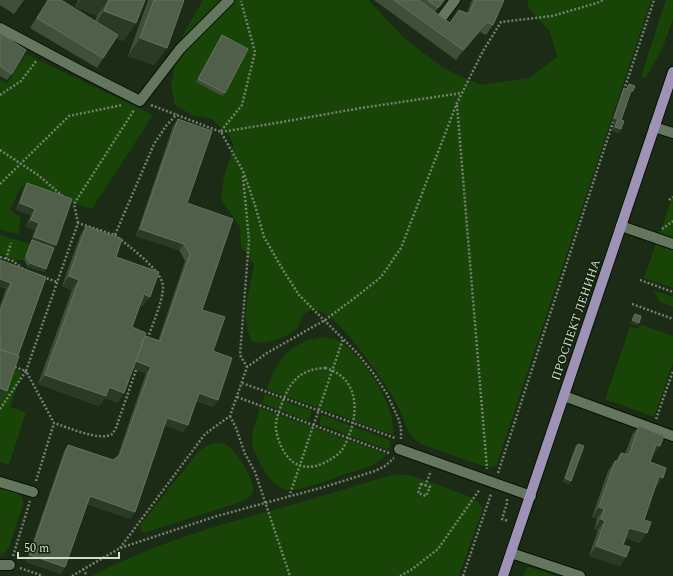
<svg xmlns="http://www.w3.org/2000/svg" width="673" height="576" font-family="Spectral,serif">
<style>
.green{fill:#194407}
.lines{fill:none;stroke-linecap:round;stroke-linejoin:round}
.minor-casing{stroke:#051402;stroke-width:12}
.major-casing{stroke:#051402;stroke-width:12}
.path{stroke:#748170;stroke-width:2.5;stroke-dasharray:2 2;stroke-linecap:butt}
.minor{stroke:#64765e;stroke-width:10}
.major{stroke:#9e93b6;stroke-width:10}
.wall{fill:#3f503a}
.shaded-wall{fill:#2a3b25}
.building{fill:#4f5f4a;stroke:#63735f}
.labels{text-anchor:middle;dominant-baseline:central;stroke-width:3;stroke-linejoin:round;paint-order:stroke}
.street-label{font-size:12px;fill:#d2ddcf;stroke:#12220d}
</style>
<rect width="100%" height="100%" fill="#1b2b16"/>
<path class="green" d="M203 0H369L370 2 404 38 443 68 481 85 529 78 557 57 550 32 529 9 527 0H651L497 464 493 467 483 466 421 444C405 433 407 424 399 408 389 388 338 312 316 310 310 309 303 314 301 318 299 321 300 325 298 327 293 335 271 342 262 343 260 343 256 342 253 342 239 324 250 286 254 265L241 247 240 227 221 199 224 176 234 145 229 136 212 119 192 115 175 105 171 86 175 62 183 34Z
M666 0H673V19L663 47 646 78 641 76Z
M26 54 153 115 92 209 22 186 10 209 21 218 18 234 0 230V79L7 84Z
M673 195V288L644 278Z
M0 235 30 244 24 260H16L0 254Z
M653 290 673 297V307L660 302Z
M642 325 673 336V363L654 417 605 399 630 327 636 329Z
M323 337C327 338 331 338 335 339 362 352 396 404 393 435L267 389C277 360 290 341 323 337Z
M0 364 22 372 10 407 26 412 9 465 0 462Z
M265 394 312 411 308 421 262 403Z
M260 408 386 454C378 466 359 470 345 474 329 480 306 490 289 490 283 489 277 486 273 482 265 474 252 451 252 441 252 430 257 419 260 408Z
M322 415 391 441 388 450 319 424Z
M215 443C218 443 222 443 225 444 235 448 256 481 253 492 251 497 246 500 241 502L147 532H142L140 529 141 524 198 452 207 445Z
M397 474 413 476 468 496 478 502 483 508 459 576H92C159 540 233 521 306 501 337 492 366 482 397 474Z
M0 488C11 491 24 491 23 505L9 547 5 553 0 556Z
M529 567 556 576H523L526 569Z"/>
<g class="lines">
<defs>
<path id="minor" d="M440 20 455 0
M0 28 77 69 140 101 180 49 229 0
M654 127 673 133
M621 226 673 244
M564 396 673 436
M399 449 531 496
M0 482 33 492
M511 553 580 576
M0 565H10"/>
<path id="major" d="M503 576 673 72"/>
</defs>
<use href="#minor" class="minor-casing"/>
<use href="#major" class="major-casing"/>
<path class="path" d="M624 90 654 0
M0 95 21 81 37 60
M151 105 221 132 243 171 255 205 264 237 283 270 299 295 358 354 374 374 387 394 399 420 401 428V439
M457 105 487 469
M221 131 242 105 255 52 241 1
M221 132 276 123 361 108 462 93
M0 150 38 175 65 198
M243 176 249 240 240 355 247 367
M0 184 69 116 122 105
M669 200 673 197
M78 223 74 204 134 110
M662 229 673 221
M115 235C128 246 163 270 163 287 163 301 152 326 147 340
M0 257 13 261 23 269
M6 259 11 243
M43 277 57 282
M640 280 673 292
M632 304 673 319
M325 368C355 376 359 405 351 430 348 437 346 444 342 450 337 456 330 460 322 464 312 468 303 468 293 462 284 455 278 442 276 430 275 422 278 414 281 406 289 383 299 369 325 368Z
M136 370 117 425C116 428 114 432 112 434 101 442 67 427 54 423L26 371 78 223 115 235 154 144 166 126 177 114
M242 383 395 438
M237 397 389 453
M0 409 26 371 12 366
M230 416 236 428 245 454 255 472 290 576
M656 419 673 371
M498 473 613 122
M36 481 54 423
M421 484 430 487 426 496 418 493Z
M425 486 431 471
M289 497 343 339
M507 499V503L502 519 508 521
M120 548 205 434 230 416 247 367 267 353 325 320 356 297 381 277 401 248 457 103 483 51 501 22 552 16 597 3 603 0
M13 556 30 501
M20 568 43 576
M83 569 87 576
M72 576 120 548 217 516 324 487 375 471 385 466 394 458
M400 576 411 570 438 549 480 489
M463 576 491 494"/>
<use href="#minor" class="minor"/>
<use href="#major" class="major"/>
</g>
<path class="wall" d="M0 0H24L14 14 0 5Z
M48 0H61L95 21 97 16 75 7 78 0H145L136 23 123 41 116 38 97 68 30 28Z
M148 0H184L167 48 154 65 128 56Z
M374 0H445L435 12 450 23 467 13 472 0H504L493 25 486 35 480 32 456 60Z
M0 33 12 74 7 80 0 76Z
M222 35 225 93 222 96 196 82Z
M629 84 630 95V94L621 120 619 133 612 131 615 122 612 121 622 92 624 88 626 89Z
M178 119 187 203 202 310 213 351 218 400 213 407 196 401 188 425 183 432 165 425 135 512 130 519 87 504 61 574 26 562 64 451 68 445 113 460 117 458 146 373 133 369 118 403 105 398 99 406 38 384 72 290 62 286 80 236 86 226 116 257 143 306 140 305 132 327 145 336 158 341 185 261 179 250 136 236 173 126Z
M27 183 54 248 46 269 44 272 28 267 24 260 35 230 26 227 31 215 16 210 23 190Z
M0 260 46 277 18 356 7 391 0 401V306L6 289Z
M639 426 653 456H652L650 462 656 488 655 487 644 520 640 543 626 538 623 545 620 566 589 556 598 530 594 529 597 519 592 517 608 471 621 453 625 454 632 435Z
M578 444 571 481 569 484 563 482 575 447Z"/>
<path class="shaded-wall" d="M80 0H108L97 16 75 7Z
M104 11 136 23 123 41 92 29Z
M487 22 480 32 456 60 463 50Z
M140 38 167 48 154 65 128 56Z
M614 118 618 119 615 122 612 121Z
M615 127 621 129 619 133 612 131Z
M20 203 35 209 31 215 16 210Z
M31 220 39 223 35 230 26 227Z
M140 229 184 244 179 250 136 236Z
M34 237 56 245 51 252 32 240Z
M30 263 46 269 44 272 28 267Z
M69 276 79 280 72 290 62 286Z
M0 279 11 283 6 289 0 287Z
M144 294 150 297 143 306 137 304Z
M632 320 639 323 637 326 630 323Z
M0 349 18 355 13 362 0 357Z
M135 361 151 367 146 373 130 368Z
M45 375 109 387 124 393 118 403 105 398 99 406 38 384Z
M0 388 7 391 0 401Z
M199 393 218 400 213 407 194 400Z
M167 418 188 425 183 432 162 425Z
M656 445 660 446 653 456 649 455Z
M659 476 663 478 656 488 652 486Z
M565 478 571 481 569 484 563 482Z
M90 496 135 512 130 519 85 503Z
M599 507 604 509 597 519 592 517Z
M601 519 605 521 598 530 594 529Z
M629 528 647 533 640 543 622 537Z
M596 546 626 557 620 566 589 556Z
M30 555 65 567 61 574 26 562Z"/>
<path class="building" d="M48 0H61L118 35 103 58 37 18Z
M109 0H145L136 23 104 11Z
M154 0H184L167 48 140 38Z
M394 0H418L450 23 459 10 469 14 475 0H504L493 25 487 22 463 50Z
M428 0H444L438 8Z
M0 33 26 50 12 74 0 66Z
M222 35 248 49 225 93 198 79Z
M629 84 635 86 633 91H631L621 120 624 121 621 129 615 127 618 119 614 118 624 88 627 89Z
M178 119 212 131 187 203 233 219 202 310 225 317 213 351 232 358 218 400 199 393 188 425 167 418 135 512 90 496 65 567 30 555 68 445 113 460 120 455 151 367 136 361 145 336 160 341 190 254 184 244 140 229Z
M27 183 72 199 56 245 34 237 39 223 31 220 35 209 20 203Z
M86 226 122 239 116 257 159 272 150 297 144 294 132 327 146 333 124 393 109 387 106 396 45 375 79 280 69 276Z
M32 240 54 248 46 269 30 263 26 256Z
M0 260 46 277 18 355 0 349V344L1 341H0V312L11 283 0 279Z
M635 314 641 316 639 323 632 320Z
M0 350 19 356 7 391 0 388Z
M639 426 664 436 660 446 656 445 650 462 666 468 663 478 659 476 644 520 651 522 647 533 629 528 623 545 630 547 626 557 596 546 605 521 601 519 604 509 599 507 615 461 618 462 621 453 629 455Z
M578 444 584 446 571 481 565 478Z"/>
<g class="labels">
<g class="street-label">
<text transform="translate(576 320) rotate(-71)">ПРОСПЕКТ ЛЕНИНА</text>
</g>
</g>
<path d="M18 552v6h101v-6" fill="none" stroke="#d2ddcf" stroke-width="2"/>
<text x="24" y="552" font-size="12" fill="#d2ddcf" stroke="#12220d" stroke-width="3" paint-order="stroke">50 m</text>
</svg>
